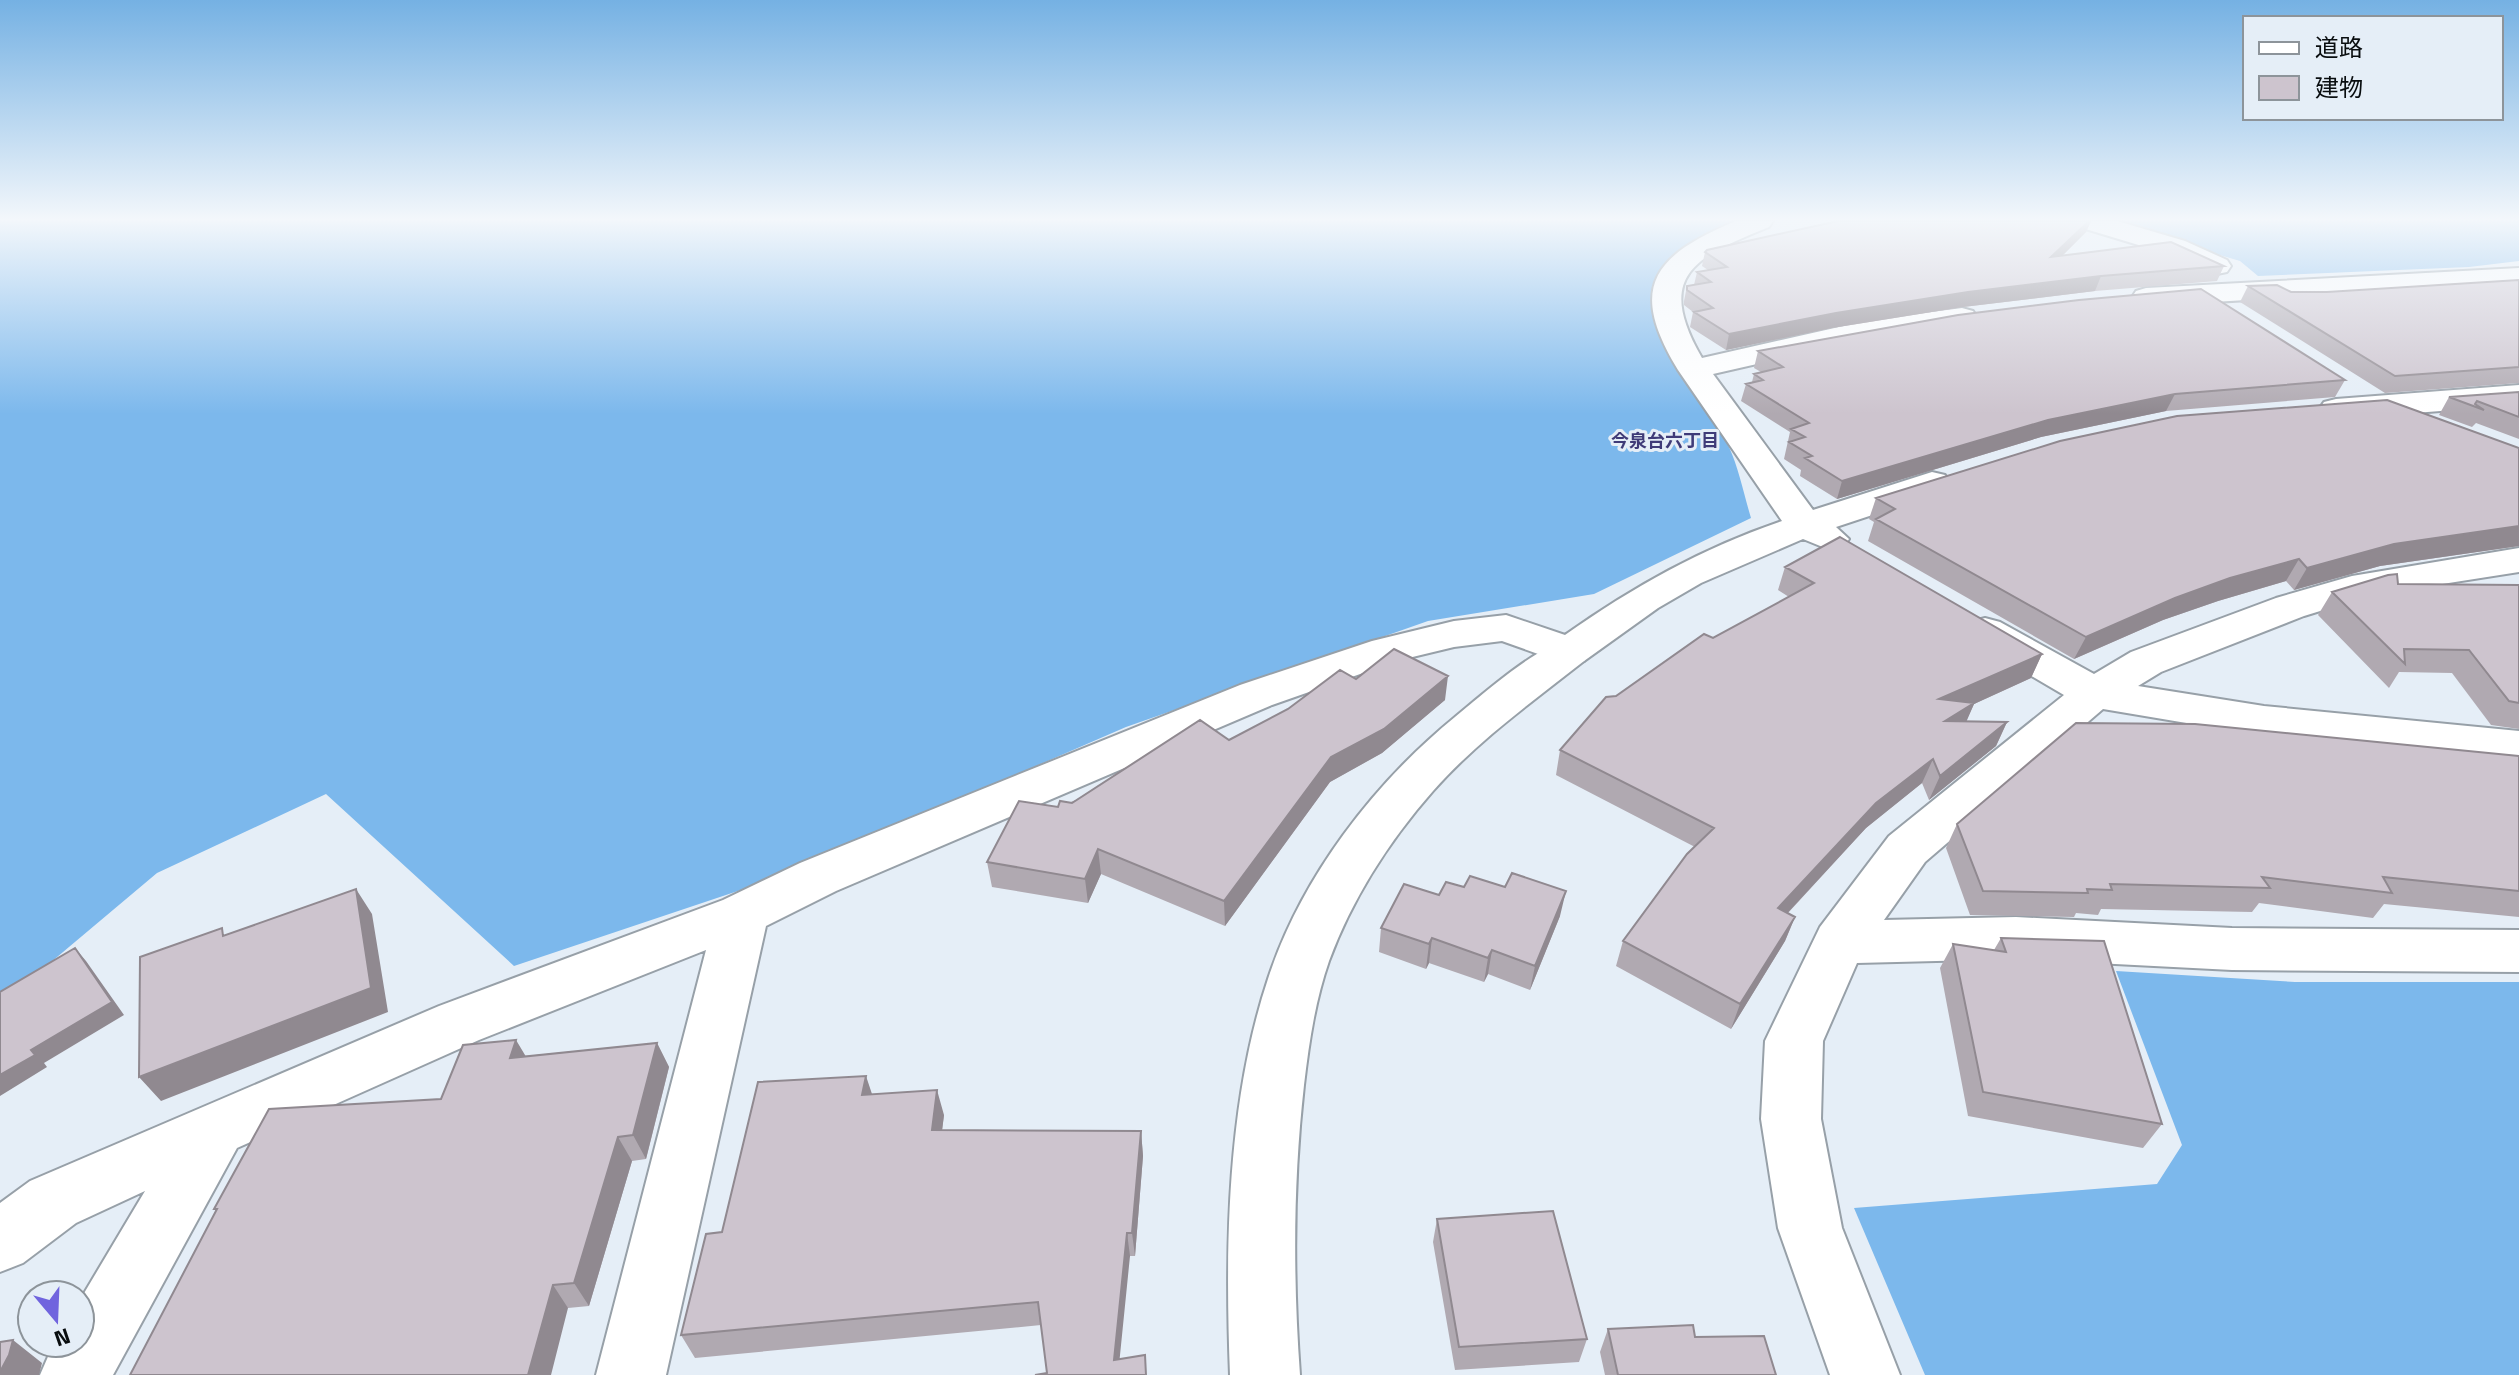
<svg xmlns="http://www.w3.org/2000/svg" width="2519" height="1375" font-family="'Titillium Web','Noto Sans JP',sans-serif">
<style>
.forest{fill:#7cb8ec}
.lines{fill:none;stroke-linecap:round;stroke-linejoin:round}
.minor-casing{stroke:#97a0a8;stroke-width:4}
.tertiary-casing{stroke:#97a0a8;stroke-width:4}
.minor{fill:#fff;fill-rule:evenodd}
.tertiary{fill:#fff;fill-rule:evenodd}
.wall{fill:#b0a9b1}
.shaded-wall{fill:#908990}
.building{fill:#cdc4ce;stroke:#908990;stroke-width:2}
.labels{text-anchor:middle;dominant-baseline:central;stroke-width:6;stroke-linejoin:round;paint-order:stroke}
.far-neighbourhood-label{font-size:18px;font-weight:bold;fill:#3f3b78;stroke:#e5eef7}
</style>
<rect width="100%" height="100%" fill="#e5eef7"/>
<path class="forest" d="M0 221H1741C1723 232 1679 253 1667 267 1620 322 1707 400 1729 447 1739 469 1744 495 1751 518L1594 594 1428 621 1126 727 783 876 514 966 326 794 157 873 0 1005Z
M2105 221H2519V261L2469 267 2258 276 2240 261Z
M2116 971 2295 982H2519V1375H1925L1854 1208 2157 1184 2182 1145Z"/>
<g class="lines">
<defs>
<path id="minor" d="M1736 221H1773L1769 227C1695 257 1654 275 1702 358L1870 320 1962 308 1973 311 1977 317 1973 323 1962 326 1870 338 1713 374 1813 510 1932 472 1945 475 1950 483 1945 491 1836 527 1849 539 1844 547 1830 550 1803 539 1701 583 1658 608 1584 661 1569 665 1502 641 1454 647 1400 660 1272 705 836 891 766 926 666 1375H596L706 950 479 1040 237 1148 113 1375H40L54 1343H80V1300L145 1191 76 1223 23 1263 0 1272V1203L30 1181 439 1006 723 900 800 863 1240 685 1372 641 1454 621 1506 615 1565 635C1633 587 1702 548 1782 521L1678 370C1628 288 1652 256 1736 221Z
M2075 221H2117L2185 241 2227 260 2231 266 2227 272 2217 274 2207 272 2165 253 2079 227Z
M2519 268V284L2146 306 2136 303 2132 297 2136 291 2146 288Z
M2519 385V405L2336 419 2324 416 2319 409 2324 402 2336 399Z
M2519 548V572L2372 595 2304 616 2161 672 2138 686 2264 706 2519 731V763L2264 736 2103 709 1925 862 1884 920 2016 917 2232 928 2519 930V972L2232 970 2016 959 1857 963 1823 1041 1821 1119 1842 1228 1900 1375H1830L1778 1228 1761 1119 1765 1041 1820 927 1889 836 2064 695 1970 640 1964 631 1970 622 1985 618 2000 622 2094 674 2131 652 2276 598 2352 576Z"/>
<path id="tertiary" d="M1569 639 1584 643 1590 652 1584 661C1532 702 1477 741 1433 791 1389 841 1352 899 1329 961 1315 1001 1309 1043 1304 1085 1293 1182 1293 1278 1300 1375H1230C1225 1247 1227 1102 1268 979 1301 878 1373 784 1455 717 1483 694 1536 647 1569 639Z"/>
</defs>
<use href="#minor" class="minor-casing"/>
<use href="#tertiary" class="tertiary-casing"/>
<use href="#minor" class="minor"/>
<use href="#tertiary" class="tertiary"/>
</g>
<path class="wall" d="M1838 221H2091L2086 232 2062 256 2224 266 2217 281 2095 291 1963 307 1832 328 1726 350 1690 327 1693 312 1684 305V301L1687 286 1694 285 1697 272 1708 270 1702 266 1705 252Z
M2519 280V383L2385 393 2240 302 2248 286 2291 292H2327Z
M1758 351 2345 380 2335 397 2166 411 2041 437 1837 499 1800 476 1801 470 1784 459 1790 432 1741 401 1746 384 1752 382 1754 374 1761 372 1754 368Z
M2519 392V439L2476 423 2472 427 2439 415 2449 397Z
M2519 448V546L2380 566 2294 590 2286 581 2218 601 2163 620 2074 659 1868 541 1874 522 1869 519 1876 498Z
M1785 567 2042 654 2031 678 1974 704 1966 721 2007 722 1996 746 1929 800 1922 783 1866 828 1788 913 1795 917 1785 941 1731 1029 1616 966 1623 941 1695 847 1556 775 1560 750 1616 696 1713 638 1789 597 1778 590Z
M2398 584 2519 585V729L2491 725 2452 673 2399 672 2389 688 2318 615 2332 592Z
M1356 679 1445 700 1382 753 1330 782 1225 926 1101 874 1088 903 992 887 987 862 1058 807 1229 740Z
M2519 756V917L2384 904 2373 918 2259 903 2252 912 2101 909 2098 915 2076 913 2074 917 1970 915 1946 848 1957 824Z
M1439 895 1560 916 1530 990 1488 974 1484 982 1429 963 1426 969 1379 952 1381 928Z
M2001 938 2162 1124 2143 1148 1968 1116 1940 968 1953 944 1994 950Z
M657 1043 669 1067 646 1159 632 1161 589 1306 568 1308 216 1211 214 1209 441 1099 525 1056Z
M872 1094 944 1115 942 1130 1141 1131 1143 1156 1135 1256H1130L1047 1373 1041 1325 695 1358 681 1335Z
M1437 1219 1587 1339 1579 1362 1455 1370 1433 1242Z
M1608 1329 1695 1337 1776 1375H1605L1600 1352Z"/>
<path class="shaded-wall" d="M2089 221H2091L2086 232 2046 272 2051 257Z
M2101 276 2095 291 1963 307 1832 328 1726 350 1729 334 1836 313 1968 292Z
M2175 394 2166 411 2041 437 1837 499 1842 481 2048 420Z
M2519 526V546L2380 566 2294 590 2307 568 2394 544Z
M2299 559 2286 581 2218 601 2163 620 2074 659 2086 637 2175 598 2230 578Z
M2042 654 2031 678 1974 704 1964 727 1934 745 1939 699Z
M1448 676 1445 700 1382 753 1330 782 1225 926 1224 901 1331 757Z
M2007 722 1996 746 1929 800 1940 776Z
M1933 759 1922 783 1866 828 1769 933 1778 908 1876 803Z
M1098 849 1101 874 1088 903 1085 879Z
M356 889 372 914 388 1012 161 1101 139 1077Z
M1566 891 1560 916 1530 990 1535 966Z
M1795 917 1785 941 1731 1029 1740 1004Z
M1432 938 1429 963 1426 969 1429 944Z
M75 948 86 961 124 1015 44 1063 47 1067 0 1096V1075Z
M1492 950 1488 974 1484 982 1488 958Z
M516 1040 531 1065 510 1058Z
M657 1043 669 1067 646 1159 633 1135Z
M866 1076 874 1100 862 1095Z
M937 1090 944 1115 939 1155 932 1130Z
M1141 1131 1143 1156 1135 1256 1132 1233Z
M618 1137 632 1161 589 1306 574 1283Z
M1127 1233 1130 1256 1118 1375 1114 1360Z
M553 1285 568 1308 551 1375H528Z
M13 1340 42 1363 39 1375H0V1372Z"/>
<path class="building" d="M1838 221H2089L2051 257 2171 242 2224 266 2101 276 1968 292 1836 313 1729 334 1694 312 1713 308 1687 290V286L1711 282 1697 272 1727 267 1705 252 1707 250Z
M2519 280V367L2395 376 2248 286 2277 285 2291 292H2327Z
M2201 289 2345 380 2175 394 2048 420 1842 481 1805 458 1812 456 1789 442 1805 437 1791 429 1809 423 1746 384 1763 380 1754 374 1783 367 1758 351 1958 315 2079 300Z
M2519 392V417L2477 401 2475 404 2484 410 2449 397Z
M2387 400 2519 448V526L2394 544 2307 568 2299 559 2230 578 2175 598 2086 637 1876 519 1895 509 1876 498 2060 441 2177 416Z
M1840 537 2042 654 1939 699 1974 703 1945 721 2007 722 1940 776 1933 759 1876 803 1778 908 1795 917 1740 1004 1623 941 1687 854 1714 828 1560 750 1606 697 1616 696 1704 634 1713 638 1814 583 1785 567Z
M2397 574 2398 584 2519 585V703L2509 701 2469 650 2404 649 2405 664 2332 592 2388 575Z
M1394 649 1448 676 1384 729 1331 757 1224 901 1098 849 1085 879 987 862 1019 801 1058 807 1060 801 1072 803 1200 720 1229 740 1288 709 1340 670 1356 679Z
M2076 723 2195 724 2519 756V891L2383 877 2392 893 2262 877 2270 888 2110 884 2112 890 2087 889 2088 893 1983 891 1957 824Z
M1512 873 1566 891 1535 966 1492 950 1488 958 1432 938 1429 944 1381 928 1404 884 1439 895 1446 882 1464 887 1470 876 1505 887Z
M356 889 371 988 139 1077 140 957 222 928 223 936Z
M2001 938 2104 941 2162 1124 1983 1092 1953 944 2006 952Z
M75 948 112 1002 31 1050 35 1055 0 1075V992Z
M516 1040 510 1058 657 1043 633 1135 618 1137 574 1283 553 1285 528 1375H130L217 1209H214L269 1109 441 1099 463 1045Z
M866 1076 862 1095 937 1090 932 1130 1141 1131 1132 1233H1127L1114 1360 1145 1355 1146 1375H1035L1047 1373 1038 1302 681 1335 706 1234 722 1232 758 1082Z
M1553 1211 1587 1339 1459 1347 1437 1219Z
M1693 1325 1695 1337 1764 1336 1776 1375H1618L1608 1329Z
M13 1340 9 1355 0 1372V1342Z"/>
<linearGradient id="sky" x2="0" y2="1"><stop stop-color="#75b1e3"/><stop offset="0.53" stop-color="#f3f7fb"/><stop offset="1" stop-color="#f3f7fb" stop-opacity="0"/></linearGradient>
<rect width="2519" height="414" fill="url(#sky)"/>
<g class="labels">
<g class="far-neighbourhood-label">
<text x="1665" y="440">今泉台六丁目</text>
</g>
</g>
<rect x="2243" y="16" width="260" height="104" fill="#e5eef7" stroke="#8d949a" stroke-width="2"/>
<rect x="2259" y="42" width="40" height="12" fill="#ffffff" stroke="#8d949a" stroke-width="2"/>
<text x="2315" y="56" font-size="24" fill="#090d0f">道路</text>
<rect x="2259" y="76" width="40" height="24" fill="#cdc4ce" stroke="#8d949a" stroke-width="2"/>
<text x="2315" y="96" font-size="24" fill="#090d0f">建物</text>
<g transform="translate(56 1319) rotate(161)"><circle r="38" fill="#e5eef7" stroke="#8d949a" stroke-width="2"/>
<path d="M0-6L14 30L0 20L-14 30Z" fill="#7064de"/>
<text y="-12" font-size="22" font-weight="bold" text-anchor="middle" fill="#090d0f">N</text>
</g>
</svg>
